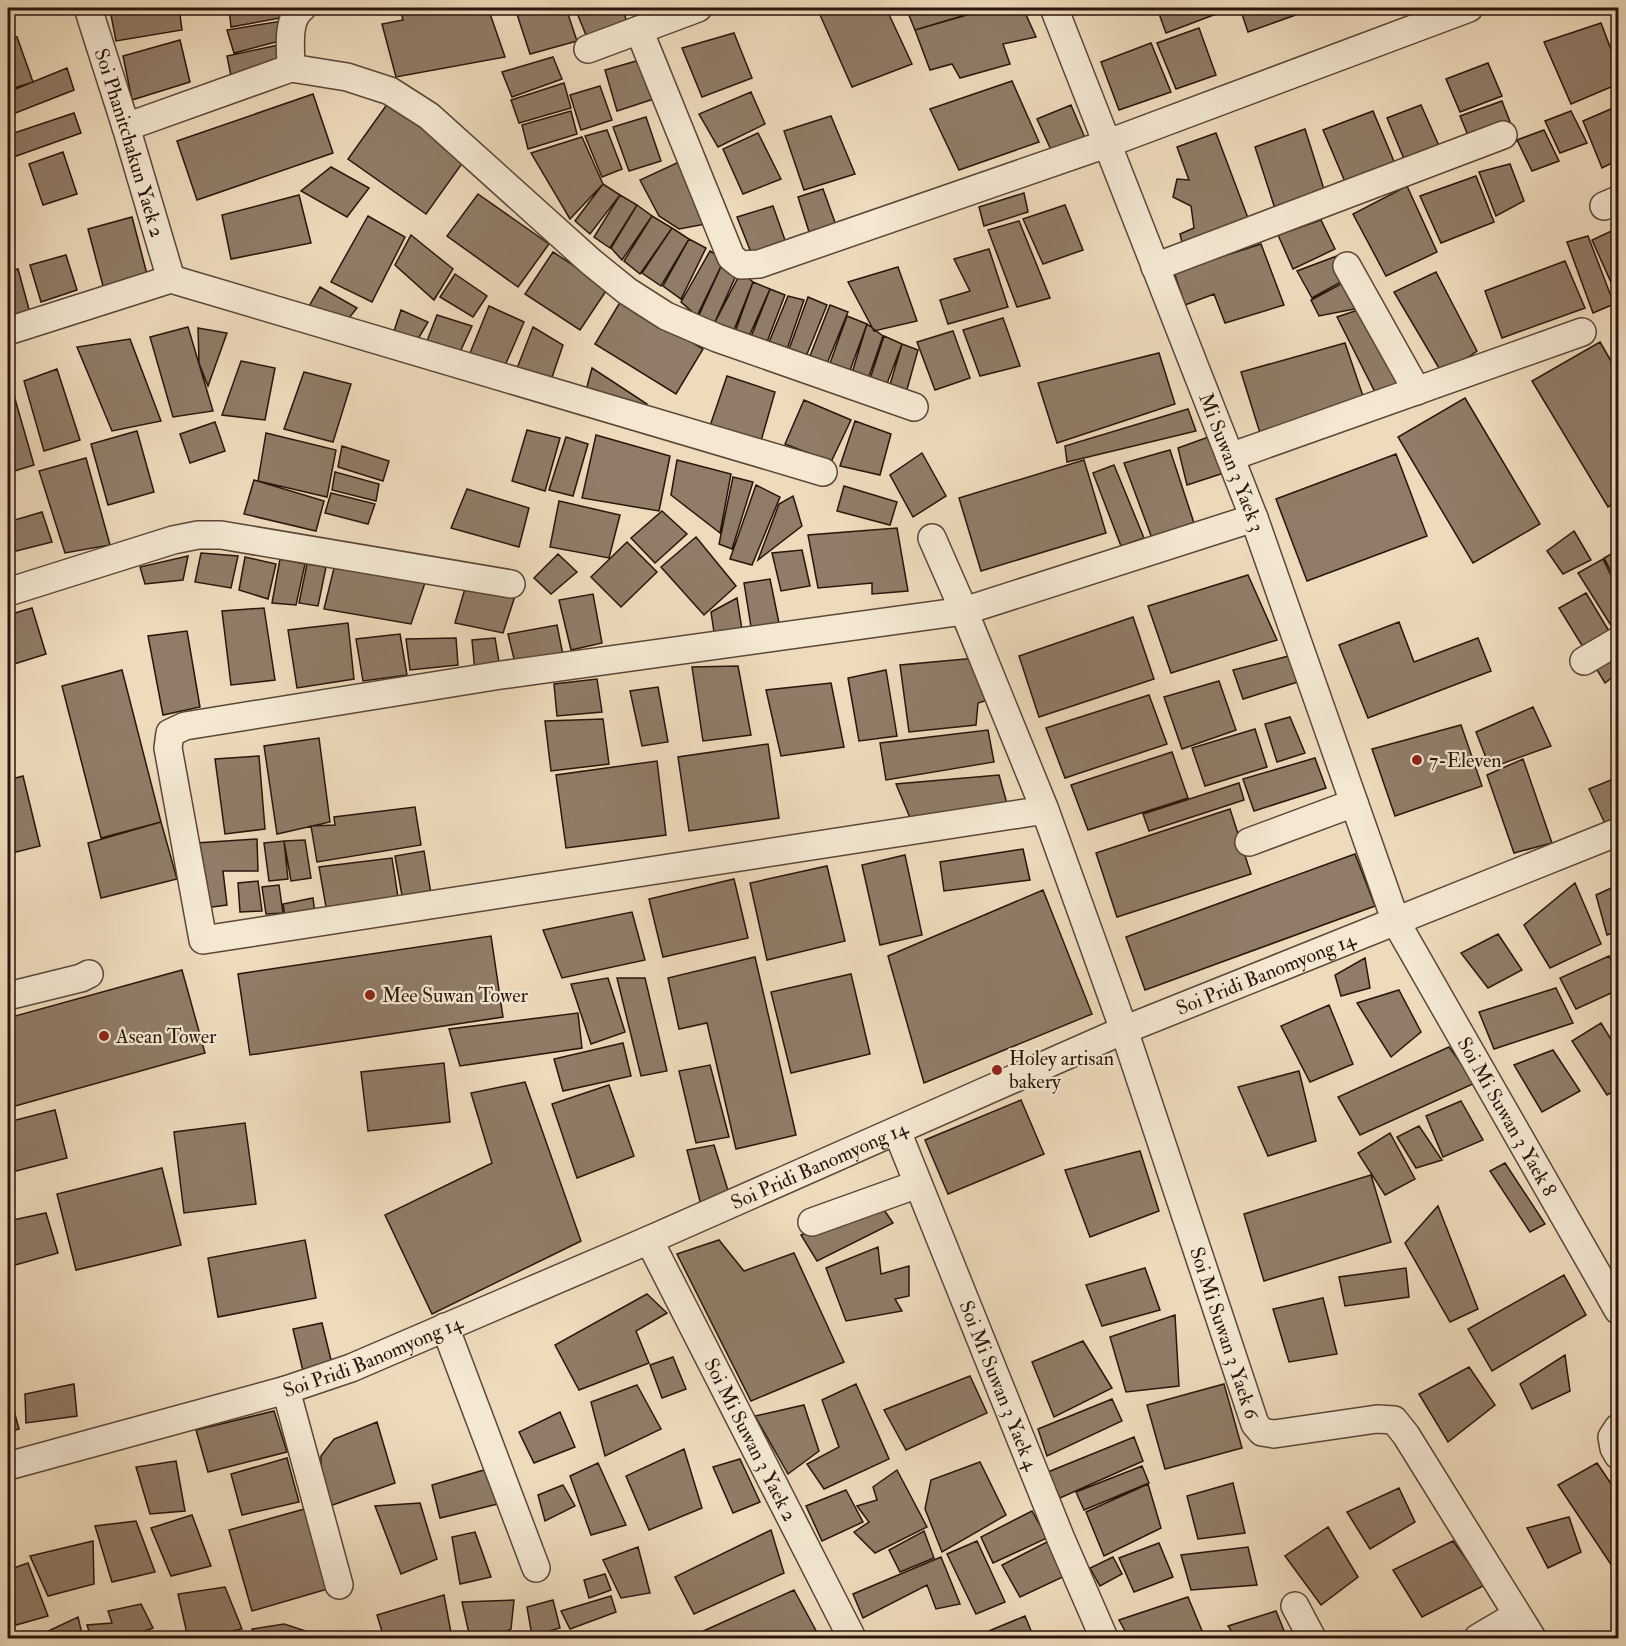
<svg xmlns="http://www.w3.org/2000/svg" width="1626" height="1646" font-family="'IM FELL Double Pica',serif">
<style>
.building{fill:#907c68;stroke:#2a150c;stroke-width:1.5}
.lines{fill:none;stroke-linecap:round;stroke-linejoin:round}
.street-casing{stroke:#5b4638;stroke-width:30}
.street{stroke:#f4e8d3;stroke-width:27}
.poi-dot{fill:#8f2418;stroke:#f4e8d3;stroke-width:2}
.labels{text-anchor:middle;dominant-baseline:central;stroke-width:4.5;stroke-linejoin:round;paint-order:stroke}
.street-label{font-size:20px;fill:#2a150c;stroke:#f4e8d3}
.poi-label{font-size:20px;fill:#2a150c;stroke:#f4e8d3;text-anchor:start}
</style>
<rect width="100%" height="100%" fill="#eedbbc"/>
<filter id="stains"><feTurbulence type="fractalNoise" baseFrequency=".00333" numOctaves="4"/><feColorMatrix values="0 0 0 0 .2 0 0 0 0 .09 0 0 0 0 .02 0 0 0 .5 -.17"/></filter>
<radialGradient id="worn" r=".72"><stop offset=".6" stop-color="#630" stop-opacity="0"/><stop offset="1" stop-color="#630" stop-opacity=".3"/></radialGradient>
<path class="building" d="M147 8H179L182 30 116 41 111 15Z
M229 8H290L291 16 231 27Z
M400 8H488L505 57 396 77 382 24 403 20Z
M515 8H566L577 41 530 54Z
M575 8H622L629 27 588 40Z
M639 8H679L644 19Z
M817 8H886L912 64 852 87Z
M906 8H970L972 13 915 30Z
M991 8H1023L1036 37 1003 44 1010 64 960 78 952 64 930 70 915 30Z
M1157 8H1232L1166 33Z
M1240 8H1302L1304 12 1248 32Z
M282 21 287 39 234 53 227 30Z
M1601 23 1618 68V84L1571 104 1544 42Z
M1199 28 1216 75 1176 89 1157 43Z
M734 33 752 78 702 97 682 48Z
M17 37 33 82 8 90V39Z
M180 40 190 82 132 100 123 56Z
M1151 43 1171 92 1119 110 1101 62Z
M283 44 285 64 232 81 227 56Z
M553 57 562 79 512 97 502 72Z
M650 57 666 95 617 111 605 70Z
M1488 63 1502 96 1460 112 1446 79Z
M67 68 74 90 8 116V92Z
M1012 81 1039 142 959 170 930 109Z
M564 83 571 108 519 123 511 100Z
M600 86 612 120 581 130 570 95Z
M751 92 765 124 718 147 699 114Z
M313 94 333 153 197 200 177 141Z
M1502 101 1517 140 1477 157 1460 116Z
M388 103 466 158 426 214 348 159Z
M1071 105 1085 138 1052 152 1037 119Z
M1421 105 1444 157 1409 171 1387 118Z
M1618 106V160L1602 168 1583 121Z
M571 111 577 134 528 149 522 125Z
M1373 111 1403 183 1354 203 1323 130Z
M1571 111 1587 143 1560 153 1545 121Z
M74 113 81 133 8 159V135Z
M831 116 855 174 804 190 784 131Z
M646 117 661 161 629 171 613 127Z
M1305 129 1328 202 1279 221 1255 147Z
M607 130 622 169 602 177 585 136Z
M1544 130 1559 161 1532 171 1517 140Z
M758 133 781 179 743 194 723 149Z
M1216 133 1251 226 1184 251 1180 234 1194 228 1191 206 1173 197 1177 179 1189 180 1177 147Z
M582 137 603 184 570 219 531 153Z
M63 152 77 194 43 205 29 164Z
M679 162 711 223 679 229 659 216 640 180Z
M1510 164 1524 201 1496 216 1479 172Z
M331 167 369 188 347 217 301 191Z
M1476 176 1494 222 1441 243 1420 196Z
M603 184 620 195 590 234 575 221Z
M1407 186 1437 252 1386 276 1353 214Z
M823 189 837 228 811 238 798 197Z
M1024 193 1028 212 984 226 979 207Z
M478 194 549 244 518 287 447 236Z
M299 195 311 243 231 259 222 215Z
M620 195 637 205 610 248 594 237Z
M637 205 652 216 622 260 611 248Z
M1065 205 1083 250 1043 264 1023 219Z
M773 206 786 243 752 255 737 217Z
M368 216 405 237 372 302 331 282Z
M652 216 672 228 640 274 624 261Z
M132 217 148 278 103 286 88 229Z
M1321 220 1335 249 1293 269 1278 235Z
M1019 221 1050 298 1017 307 988 230Z
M672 228 689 239 661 286 642 273Z
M1618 228V298L1592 240Z
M411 235 453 269 434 300 395 265Z
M1588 236 1614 304 1593 313 1567 242Z
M689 239 706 248 681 299 663 286Z
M1261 244 1284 305 1225 323 1214 294 1185 305 1174 272Z
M989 249 1008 307 948 324 940 300 970 291 954 259Z
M710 251 724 260 697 316 681 302Z
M553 252 608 288 580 330 525 294Z
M1342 254 1357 273 1312 298 1297 271Z
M66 255 77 290 41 302 30 265Z
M724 260 739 269 714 324 699 315Z
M1565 261 1585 308 1502 338 1485 291Z
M898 267 917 321 874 331 848 282Z
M18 269 30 313 8 319V272Z
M741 272 753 282 732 335 714 324Z
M1436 272 1477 351 1443 375 1394 292Z
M455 274 487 296 473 317 440 297Z
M1354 277 1370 306 1319 316 1311 300Z
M753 282 770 289 747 341 734 335Z
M320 287 357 308 344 324 308 308Z
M770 289 785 295 765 347 749 342Z
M788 296 804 300 786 352 767 347Z
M808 297 827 305 805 359 788 352Z
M622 299 703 349 676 394 595 344Z
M830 305 848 312 826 366 808 361Z
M489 306 524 322 503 370 468 358Z
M1370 306 1412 382 1376 394 1337 317Z
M401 310 428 322 411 351 391 340Z
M437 315 472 326 460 352 427 341Z
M847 316 867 324 849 373 829 366Z
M1003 318 1020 366 980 376 963 330Z
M867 324 883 336 867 382 851 376Z
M188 327 213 411 173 417 150 337Z
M533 327 563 345 548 389 514 376Z
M198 328 227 333 208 386 199 363Z
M953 331 970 378 935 390 917 342Z
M884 336 902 344 885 389 869 382Z
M130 339 161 421 112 431 77 347Z
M1600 342 1618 373V501L1608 507 1532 381Z
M1345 343 1364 399 1260 433 1241 372Z
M902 344 918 350 906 393 889 388Z
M1159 353 1175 404 1057 443 1038 383Z
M241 361 275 368 265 420 222 415Z
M592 368 647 404 638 418 584 398Z
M57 369 80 440 44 451 24 381Z
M304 372 351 384 333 442 284 429Z
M727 376 775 392 761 441 710 426Z
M8 385H11L34 465 8 473Z
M1465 398 1540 524 1473 563 1398 437Z
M804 400 851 420 831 462 785 444Z
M1188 409 1196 431 1067 462 1065 446Z
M855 421 891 434 880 475 840 466Z
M215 422 225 451 190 463 180 434Z
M527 430 560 438 545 491 512 481Z
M137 431 154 492 108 505 91 444Z
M266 433 336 450 327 497 258 481Z
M596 435 670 456 659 511 582 498Z
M1214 435 1227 472 1187 485 1178 448Z
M566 437 588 444 573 496 549 490Z
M342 446 389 461 383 481 338 467Z
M1170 450 1195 526 1153 541 1124 463Z
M922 453 946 496 913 517 890 475Z
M1396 454 1427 536 1307 581 1276 499Z
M86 458 110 545 65 553 39 471Z
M677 460 731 474 720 533 671 495Z
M1084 460 1106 533 981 571 959 498Z
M1114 465 1144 538 1121 546 1093 473Z
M335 472 379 484 376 501 332 490Z
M733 477 753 482 732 549 719 544Z
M254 480 324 501 316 531 244 514Z
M756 485 780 497 752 565 730 559Z
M844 486 897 502 890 525 837 511Z
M467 489 529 508 519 547 451 528Z
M331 493 375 504 368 524 325 513Z
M793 496 802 526 758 560 779 504Z
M559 501 620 515 609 558 550 547Z
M662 511 687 534 655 563 631 538Z
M42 512 52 542 8 553V522Z
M897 528 908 591 872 594V583L818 588 808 535Z
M1574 531 1591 560 1563 574 1547 551Z
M696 537 736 586 704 615 661 567Z
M627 542 657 572 621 607 591 577Z
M802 550 810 586 781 591 772 553Z
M1618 550V585L1604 558Z
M201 553 238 556 231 588 195 582Z
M558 554 577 572 551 594 534 578Z
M188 556 183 580 145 584 140 567Z
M245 557 276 564 268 599 239 590Z
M280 559 305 564 296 605 272 603Z
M1603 559 1618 590 1617 635 1578 573Z
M307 564 326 567 318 606 299 603Z
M334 568 426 580 411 624 324 609Z
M1248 575 1277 640 1171 673 1148 606Z
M770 579 780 628 752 633 744 583Z
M466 585 515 596 503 633 455 623Z
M1586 593 1618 646V673L1605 683 1559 608Z
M593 594 602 643 571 650 559 600Z
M737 598 743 636 715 639 711 612Z
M32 608 46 654 8 666V615Z
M264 608 275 680 231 685 222 611Z
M1133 617 1154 679 1039 717 1019 656Z
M1399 622 1414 662 1478 638 1491 671 1368 718 1339 645Z
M348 623 354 679 297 688 288 630Z
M557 625 564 660 516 667 508 634Z
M187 631 200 707 163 715 148 636Z
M400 634 407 675 363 681 356 639Z
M456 638 458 665 410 670 406 639Z
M495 638 500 668 475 672 472 640Z
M1289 656 1301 681 1243 699 1233 670Z
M976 658 991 699 978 703 976 725 909 732 900 665Z
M738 666 751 735 703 741 692 667Z
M122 670 161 822 101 838 62 686Z
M886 670 897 736 859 741 848 678Z
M597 679 602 712 557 716 554 684Z
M1219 681 1236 730 1182 749 1164 697Z
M831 683 844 747 781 756 766 690Z
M658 687 668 742 642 746 630 691Z
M1149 695 1167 744 1065 778 1046 728Z
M1533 707 1551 746 1490 768 1476 732Z
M1290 717 1305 753 1277 762 1265 724Z
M603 719 609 764 551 771 545 721Z
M1461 725 1482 786 1395 816 1372 749Z
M1255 729 1267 767 1205 786 1192 748Z
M988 730 994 762 886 780 880 743Z
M319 738 330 822 277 834 264 746Z
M768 744 779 818 689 831 678 757Z
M1172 752 1188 798 1088 830 1071 785Z
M259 756 265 829 225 834 215 759Z
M1315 758 1326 788 1254 811 1243 779Z
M1523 759 1552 843 1514 853 1487 775Z
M657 761 666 835 566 848 556 775Z
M999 775 1009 811 913 825 896 784Z
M23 776 40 846 8 854V780Z
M1618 777V822L1607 828 1589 789Z
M1239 783 1244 800 1149 831 1143 814Z
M415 807 421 845 317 862 311 826 335 825 334 817Z
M1230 809 1251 874 1117 917 1096 853Z
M161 822 177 879 101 898 88 843Z
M257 839 258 871H223L227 905 205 908 196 843Z
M305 840 311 878 291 881 284 841Z
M284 841 288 879 269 881 264 843Z
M1023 849 1030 880 944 891 940 862Z
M424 851 431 894 403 901 395 856Z
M1355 854 1375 906 1145 990 1126 937Z
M905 855 922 935 880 945 862 865Z
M392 858 398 897 326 907 319 867Z
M827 866 845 941 767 960 750 883Z
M734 879 748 938 663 957 649 899Z
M258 881 262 911 240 912 238 883Z
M1575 883 1601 944 1550 968 1524 925Z
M279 885 283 913 266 914 262 887Z
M1618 885V931L1607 935 1596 895Z
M1043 890 1092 1014 924 1083 888 956Z
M313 898 316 922 285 917 283 904Z
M632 912 645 960 562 978 543 930Z
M1498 934 1522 970 1488 988 1461 953Z
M491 936 503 1017 250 1055 238 974Z
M1609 956 1618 974V990L1576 1009 1560 978Z
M755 957 796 1135 736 1149 707 1023 679 1029 668 978Z
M1365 958 1370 988 1341 996 1335 975Z
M182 970 205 1053 8 1108V1018Z
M851 974 870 1054 791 1073 771 992Z
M608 978 625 1032 591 1044 571 984Z
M617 978H645L667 1071 641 1076Z
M1556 988 1573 1023 1494 1049 1479 1012Z
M1399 990 1421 1032 1391 1057 1357 1003Z
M1329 1005 1353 1064 1310 1082 1281 1026Z
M578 1013 582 1048 460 1066 449 1029Z
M1601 1023 1618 1051V1089L1607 1095 1572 1041Z
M623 1043 631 1076 563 1091 554 1059Z
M1449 1047 1475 1083 1360 1135 1338 1097Z
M1553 1050 1580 1091 1542 1112 1514 1065Z
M444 1063 450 1122 368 1131 361 1072Z
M710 1065 729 1137 696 1143 679 1071Z
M1299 1071 1316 1141 1268 1156 1238 1087Z
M525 1082 581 1241 432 1314 385 1215 492 1163 471 1093Z
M609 1085 634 1156 577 1178 552 1104Z
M1021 1100 1044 1154 948 1194 925 1140Z
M1461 1101 1483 1140 1443 1157 1426 1116Z
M55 1110 67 1158 8 1173V1122Z
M245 1123 256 1204 184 1213 174 1132Z
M1419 1126 1442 1160 1416 1168 1397 1137Z
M1390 1133 1415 1179 1385 1195 1358 1153Z
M714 1145 730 1197 701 1205 687 1150Z
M1140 1151 1159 1211 1090 1237 1065 1170Z
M1505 1163 1545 1224 1530 1232 1490 1171Z
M162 1168 181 1245 76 1270 57 1194Z
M1371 1175 1391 1242 1264 1281 1244 1214Z
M1438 1206 1478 1309 1450 1322 1405 1243Z
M882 1207 893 1223 817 1261 801 1235Z
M46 1213 58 1253 8 1267V1221Z
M305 1240 316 1298 218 1317 208 1258Z
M719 1240 744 1271 794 1253 844 1362 751 1401 677 1254Z
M878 1247 881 1274 909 1266V1296L895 1299 902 1311 846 1321 826 1268Z
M1145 1268 1160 1310 1102 1326 1086 1285Z
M1406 1268 1409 1297 1345 1306 1339 1277Z
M1564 1275 1586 1315 1492 1371 1468 1329Z
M647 1294 667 1313 636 1331 649 1363 579 1390 555 1345Z
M1323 1298 1337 1354 1289 1362 1273 1309Z
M1175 1315 1179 1386 1126 1392 1110 1337Z
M322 1323 332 1364 303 1371 293 1329Z
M1083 1341 1112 1388 1054 1417 1032 1362Z
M1565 1355 1570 1391 1532 1409 1520 1384Z
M673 1357 686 1389 662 1398 650 1365Z
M1469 1367 1495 1405 1448 1442 1419 1394Z
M970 1376 987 1413 906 1450 884 1410Z
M74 1384 77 1416 26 1423 25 1394Z
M856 1384 889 1459 824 1489 807 1464 839 1447 822 1400Z
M1224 1384 1242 1448 1165 1469 1147 1405Z
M637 1385 661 1429 605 1456 591 1402Z
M8 1389 19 1429 8 1432Z
M1112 1399 1122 1421 1047 1456 1038 1429Z
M804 1405 819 1451 788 1474 755 1416Z
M274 1411 287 1452 208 1472 196 1430Z
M560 1412 575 1447 534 1463 519 1432Z
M377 1422 395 1483 327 1507 321 1474V1456L334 1439Z
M1134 1437 1143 1461 1060 1498 1048 1472Z
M684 1449 702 1508 649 1530 626 1476Z
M287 1458 299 1502 242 1515 231 1474Z
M740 1459 760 1502 733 1513 713 1467Z
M176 1461 185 1511 150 1514 136 1467Z
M980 1462 1006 1515 942 1552 925 1509 931 1480Z
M598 1463 626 1525 591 1535 570 1476Z
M1597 1463 1618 1494V1575L1558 1485Z
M1142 1466 1149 1483 1084 1510 1076 1492Z
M484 1470 502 1503 440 1518 432 1485Z
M897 1470 927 1527 875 1553 854 1532 869 1522 857 1506 877 1500 873 1487Z
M1233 1483 1245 1533 1198 1539 1187 1496Z
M1148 1484 1161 1528 1104 1556 1086 1512Z
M563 1485 575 1506 545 1521 538 1495Z
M1399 1488 1415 1522 1370 1549 1347 1512Z
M846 1490 863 1522 822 1541 806 1506Z
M420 1503 437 1559 401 1574 375 1506Z
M308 1508 331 1588 252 1611 229 1530Z
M1032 1511 1047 1538 993 1563 981 1537Z
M192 1515 211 1566 171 1576 151 1528Z
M1569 1517 1581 1552 1548 1568 1527 1528Z
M136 1521 155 1572 112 1582 95 1526Z
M1328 1527 1358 1577 1321 1605 1285 1556Z
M771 1530 784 1573 694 1614 675 1577Z
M924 1531 934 1558 900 1572 889 1550Z
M475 1532 491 1577 460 1584 452 1537Z
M93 1541 94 1584 48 1596 30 1556Z
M977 1541 1005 1602 976 1614 947 1554Z
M1049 1541 1067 1575 1020 1597 1002 1565Z
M1453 1541 1485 1585 1422 1617 1393 1570Z
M1159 1543 1173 1577 1134 1592 1119 1558Z
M638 1547 650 1593 621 1598 603 1560Z
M1248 1547 1257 1585 1191 1590 1181 1555Z
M941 1557 960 1604 936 1609 927 1585 863 1618 853 1594Z
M1113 1557 1122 1574 1100 1586 1090 1568Z
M28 1563 48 1616 16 1625 8 1601V1570Z
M605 1574 611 1590 589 1598 584 1580Z
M225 1587 242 1629 197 1638H188L178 1594Z
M794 1590 820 1638H701L699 1633Z
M444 1595 452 1638H384L377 1615Z
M611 1596 616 1612 570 1629 561 1611Z
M1188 1597 1205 1638H1129L1119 1620Z
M514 1600 511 1629 491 1638H470L462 1602Z
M553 1600 560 1628 532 1636 527 1607Z
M141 1604 153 1628 126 1638H91L87 1625 112 1623 108 1611Z
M1276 1611 1287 1638H1236L1228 1626Z
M1025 1616 1034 1638H972Z
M78 1617 83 1638H43L42 1634Z
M284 1624 315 1634 316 1638H255L252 1629Z"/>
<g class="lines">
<defs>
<g id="street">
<path id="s1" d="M88 8 126 127 171 279"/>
<path id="s2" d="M1054 8 1254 518 1396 922 1618 1310"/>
<path d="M639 30 731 257 741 265 759 264 1106 144 1469 8"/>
<path d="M588 49 698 8"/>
<path d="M291 68C291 50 286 20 302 8"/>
<path d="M126 127 291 68 347 77 390 91 429 116 590 261 627 291 666 316 717 338 914 407"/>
<path d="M1604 206 1618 200"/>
<path d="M1347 266 1417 391"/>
<path d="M1155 267 1503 135"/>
<path d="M8 331 171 279 823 472"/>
<path d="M1230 457 1582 332"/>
<path d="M932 538 964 611 1254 518"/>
<path d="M8 592 173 540 198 535H221L511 584"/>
<path d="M1584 661 1618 641"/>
<path id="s3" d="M1045 810 203 940 168 748 170 733 185 726 501 675 964 611 1045 810 1124 1030 1255 1424 1262 1432 1274 1434 1377 1419 1394 1420 1406 1435 1532 1638"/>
<path d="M1249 842 1354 803"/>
<path d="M8 996 81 978 89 974"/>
<path id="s4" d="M897 1131 1061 1539 1104 1638"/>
<path d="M812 1222 918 1184"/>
<path id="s5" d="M649 1240 852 1638"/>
<path d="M445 1327 536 1568"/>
<path d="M286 1390 339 1585"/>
<path d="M1618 1428 1612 1437 1614 1448 1618 1455"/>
<path id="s6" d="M8 1466 286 1390 351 1368 649 1240 1124 1030 1618 832"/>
<path d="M1295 1606 1312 1638"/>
<path d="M1478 1638 1517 1615"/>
</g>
</defs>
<use href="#street" class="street-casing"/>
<use href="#street" class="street"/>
</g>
<g class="poi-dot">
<circle cx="1417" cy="760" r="6"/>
<circle cx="370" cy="995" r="6"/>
<circle cx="104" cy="1036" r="6"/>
<circle cx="997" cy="1070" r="6"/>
</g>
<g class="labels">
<g class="street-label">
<text stroke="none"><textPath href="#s1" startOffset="141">Soi Phanitchakun Yaek 2</textPath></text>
<text stroke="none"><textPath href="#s2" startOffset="488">Mi Suwan 3 Yaek 3</textPath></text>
<text stroke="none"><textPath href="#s6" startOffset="1353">Soi Pridi Banomyong 14</textPath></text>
<text stroke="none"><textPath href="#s2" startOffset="1200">Soi Mi Suwan 3 Yaek 8</textPath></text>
<text stroke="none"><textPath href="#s6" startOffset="867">Soi Pridi Banomyong 14</textPath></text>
<text stroke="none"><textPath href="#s3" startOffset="2634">Soi Mi Suwan 3 Yaek 6</textPath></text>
<text stroke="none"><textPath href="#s6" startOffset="381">Soi Pridi Banomyong 14</textPath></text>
<text stroke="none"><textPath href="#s4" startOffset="274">Soi Mi Suwan 3 Yaek 4</textPath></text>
<text stroke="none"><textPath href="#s5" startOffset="224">Soi Mi Suwan 3 Yaek 2</textPath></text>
</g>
<g class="poi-label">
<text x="1429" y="760">7-Eleven</text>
<text x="382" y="995">Mee Suwan Tower</text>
<text x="116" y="1036">Asean Tower</text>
<text x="1009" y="1058">Holey artisan<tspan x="1009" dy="23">bakery</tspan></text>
</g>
</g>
<rect width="1626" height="1646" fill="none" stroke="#eedbbc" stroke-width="30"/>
<rect x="9" y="9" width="1608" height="1628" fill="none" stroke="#2a150c" stroke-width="3"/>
<rect x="15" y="15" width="1596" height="1616" fill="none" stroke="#2a150c" stroke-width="1.5"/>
<rect width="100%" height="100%" filter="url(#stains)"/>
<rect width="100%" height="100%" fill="url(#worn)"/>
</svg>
